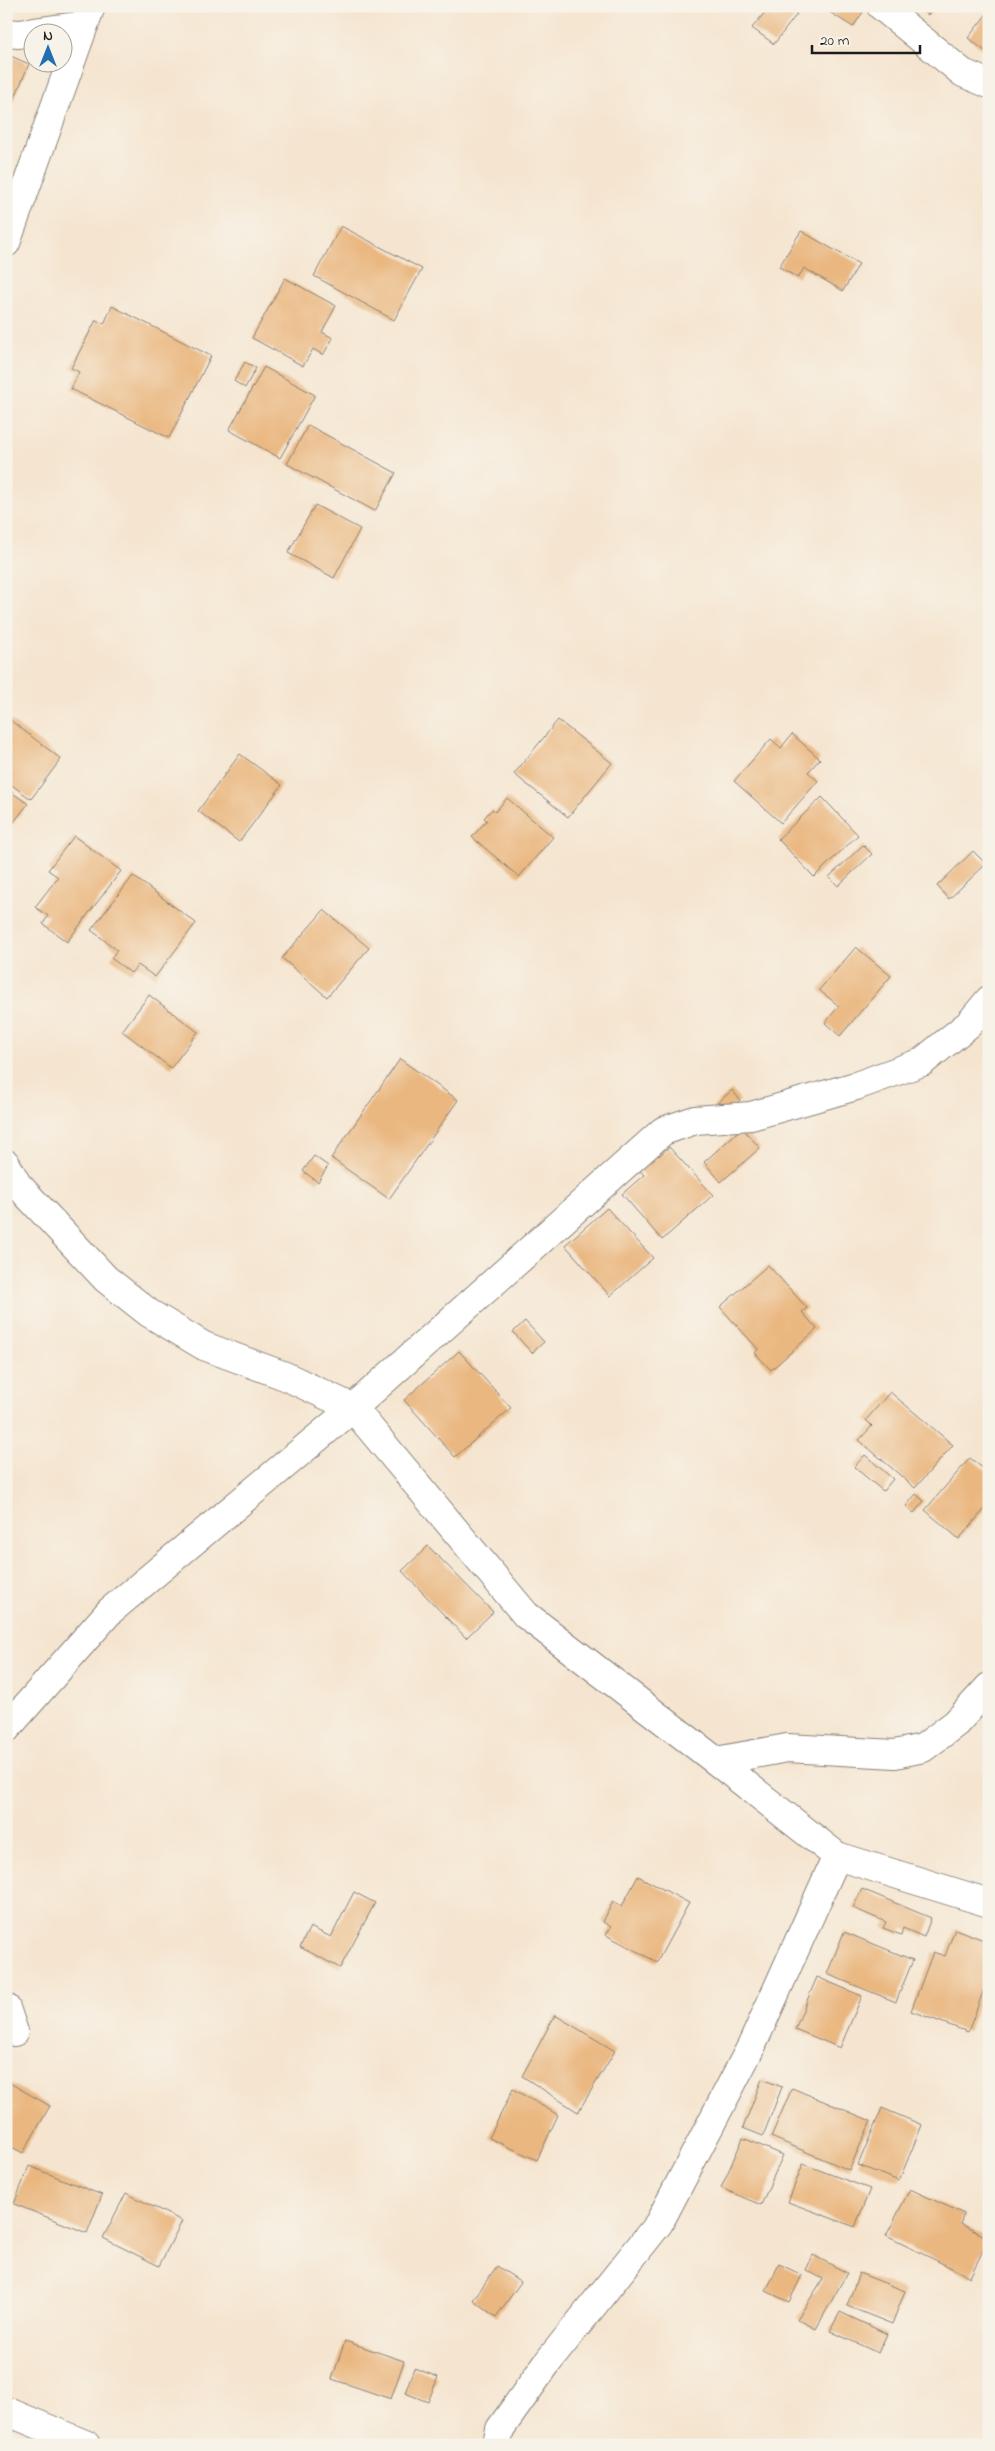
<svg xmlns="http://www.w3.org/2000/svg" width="995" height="2451" font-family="'Indie Flower',sans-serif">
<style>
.building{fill:#eab780}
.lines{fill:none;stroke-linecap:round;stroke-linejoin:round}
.minor-casing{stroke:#888076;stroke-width:30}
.tertiary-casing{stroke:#888076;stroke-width:30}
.minor{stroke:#fff;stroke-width:28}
.tertiary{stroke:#fff;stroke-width:28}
</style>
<rect width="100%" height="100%" fill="#f7f3e8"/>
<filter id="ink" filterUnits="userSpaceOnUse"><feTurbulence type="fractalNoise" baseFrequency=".02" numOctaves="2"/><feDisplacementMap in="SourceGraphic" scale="10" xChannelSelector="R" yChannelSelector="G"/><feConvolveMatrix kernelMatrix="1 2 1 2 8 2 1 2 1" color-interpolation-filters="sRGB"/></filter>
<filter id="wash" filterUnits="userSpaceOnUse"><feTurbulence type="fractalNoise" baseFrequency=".0096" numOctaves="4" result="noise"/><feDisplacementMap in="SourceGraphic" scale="20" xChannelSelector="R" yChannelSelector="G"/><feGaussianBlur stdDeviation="1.12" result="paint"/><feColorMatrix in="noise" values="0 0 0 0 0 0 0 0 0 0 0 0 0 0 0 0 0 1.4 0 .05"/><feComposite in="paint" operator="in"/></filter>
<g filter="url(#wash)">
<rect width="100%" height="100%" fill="#f5e5d0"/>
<g id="blocks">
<path class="building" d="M770 6H786L797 14 774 44 752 28Z
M820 6H854L863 12 853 27Z
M917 6H935L928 15Z
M989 11V54L968 38Z
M6 54 29 64 8 114 6 113Z
M341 226 422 269 394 320 314 276Z
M801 231 859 264 843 291 804 268 798 278 779 267Z
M285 278 336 306 322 332 333 338 323 355 313 349 303 366 252 338Z
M112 306 211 356 169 438 71 389 79 372 71 368 96 320 104 324Z
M245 362 256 368 245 388 234 381Z
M264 367 315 395 280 458 229 430Z
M308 425 396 473 375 511 287 464Z
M315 505 360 529 334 578 288 553Z
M6 717 61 759 31 799 6 781Z
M558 720 612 763 568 817 514 774Z
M792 734 820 759 808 772 818 781 781 823 734 781 771 739 781 748Z
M240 754 282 785 239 842 198 811Z
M6 788 28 804 6 832Z
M822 797 858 835 814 877 778 839Z
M507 798 553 837 519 877 472 837 487 820 484 818 492 809 495 812Z
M74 836 121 871 67 942 43 924 48 916 35 907 58 877 48 870Z
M863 845 872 854 838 886 829 877Z
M973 851 986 864 949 899 937 886Z
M133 876 196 923 155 977 138 965 131 973 111 958 117 950 91 930Z
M324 910 369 948 327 997 282 958Z
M856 947 891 976 840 1036 825 1023 839 1006 819 990Z
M149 995 198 1032 171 1068 122 1031Z
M400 1059 458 1100 389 1199 331 1158Z
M732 1090 740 1100 721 1117 713 1107Z
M742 1128 760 1148 721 1182 704 1162Z
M669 1147 713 1195 662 1240 622 1194 644 1175 636 1166 654 1150 659 1156Z
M314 1156 328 1166 318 1182 303 1171Z
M607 1208 653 1258 610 1296 565 1245Z
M768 1265 807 1308 802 1312 817 1329 771 1370 755 1353 758 1349 720 1307Z
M525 1321 544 1342 532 1353 513 1332Z
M459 1351 511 1408 455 1457 404 1400Z
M890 1392 953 1445 915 1488 859 1440 872 1426 866 1420Z
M865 1455 893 1479 883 1491 854 1467Z
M970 1458 989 1473V1504L959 1539 925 1510Z
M916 1494 924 1501 914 1513 906 1506Z
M428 1546 493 1612 466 1638 402 1571Z
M638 1876 689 1903 657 1962 606 1935 611 1927 603 1922 613 1901 622 1906Z
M862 1889 931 1918 924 1937 903 1928 901 1935 883 1928 886 1922 853 1908Z
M354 1892 375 1903 340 1968 300 1947 310 1927 331 1937Z
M955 1929 989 1942V1976L968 2032 911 2011 933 1952 945 1956Z
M844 1932 913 1960 896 2002 827 1974Z
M817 1977 862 1996 840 2048 795 2029Z
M555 2015 615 2051 578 2112 522 2076Z
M762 2079 782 2087 763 2136 743 2128Z
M8 2082 50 2106 23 2153 6 2144V2085Z
M792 2088 871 2121 849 2170 771 2137Z
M513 2089 558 2115 537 2160 489 2138Z
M882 2108 922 2125 899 2181 858 2165Z
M743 2138 783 2155 761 2205 721 2188Z
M803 2164 870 2189 855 2227 788 2202Z
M29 2166 102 2195 87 2233 14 2204Z
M910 2189 964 2214 960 2224 989 2238 970 2277 886 2236Z
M126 2193 182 2221 159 2266 103 2238Z
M813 2255 847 2273 816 2329 797 2319 823 2279 806 2270Z
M779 2264 802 2275 789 2302 766 2291Z
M497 2266 521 2282 496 2317 473 2300Z
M859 2273 905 2291 892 2324 847 2306Z
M840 2312 887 2334 878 2353 830 2331Z
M345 2341 404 2361 391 2399 332 2379Z
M414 2368 438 2377 428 2402 405 2393Z"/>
</g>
</g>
<g filter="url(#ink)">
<use href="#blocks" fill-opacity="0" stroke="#888076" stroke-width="1"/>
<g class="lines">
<defs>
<path id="minor" d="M881 6 963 73 989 84
M6 33 19 34 84 25
M6 1164 17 1184 106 1279 149 1313 204 1346 285 1376 353 1408 526 1615 716 1761 837 1856 989 1903
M6 1729 110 1611 353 1408 663 1131 695 1120 751 1116 856 1086 922 1062 969 1024 989 1000
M716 1761 787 1748 895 1754 923 1748 956 1723 989 1687
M6 2008 14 2032
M6 2411 87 2445
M497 2445 500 2429 547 2363 659 2223 752 2045 837 1856"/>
<path id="tertiary" d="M6 243 91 6"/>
</defs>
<use href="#minor" class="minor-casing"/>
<use href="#tertiary" class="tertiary-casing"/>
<use href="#minor" class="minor"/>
<use href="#tertiary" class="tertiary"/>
</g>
</g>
<rect width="995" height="2451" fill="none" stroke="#f7f3e8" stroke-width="25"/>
<g transform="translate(48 48)"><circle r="24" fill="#f7f3e8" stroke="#9f9d96"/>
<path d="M0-4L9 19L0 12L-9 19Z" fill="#1f6fb2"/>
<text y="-8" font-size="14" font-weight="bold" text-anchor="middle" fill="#1c1c1c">N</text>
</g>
<path d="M812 45v8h108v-8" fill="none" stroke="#1c1c1c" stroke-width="2.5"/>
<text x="820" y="45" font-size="15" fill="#1c1c1c" stroke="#f7f3e8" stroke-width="4" paint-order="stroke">20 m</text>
</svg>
